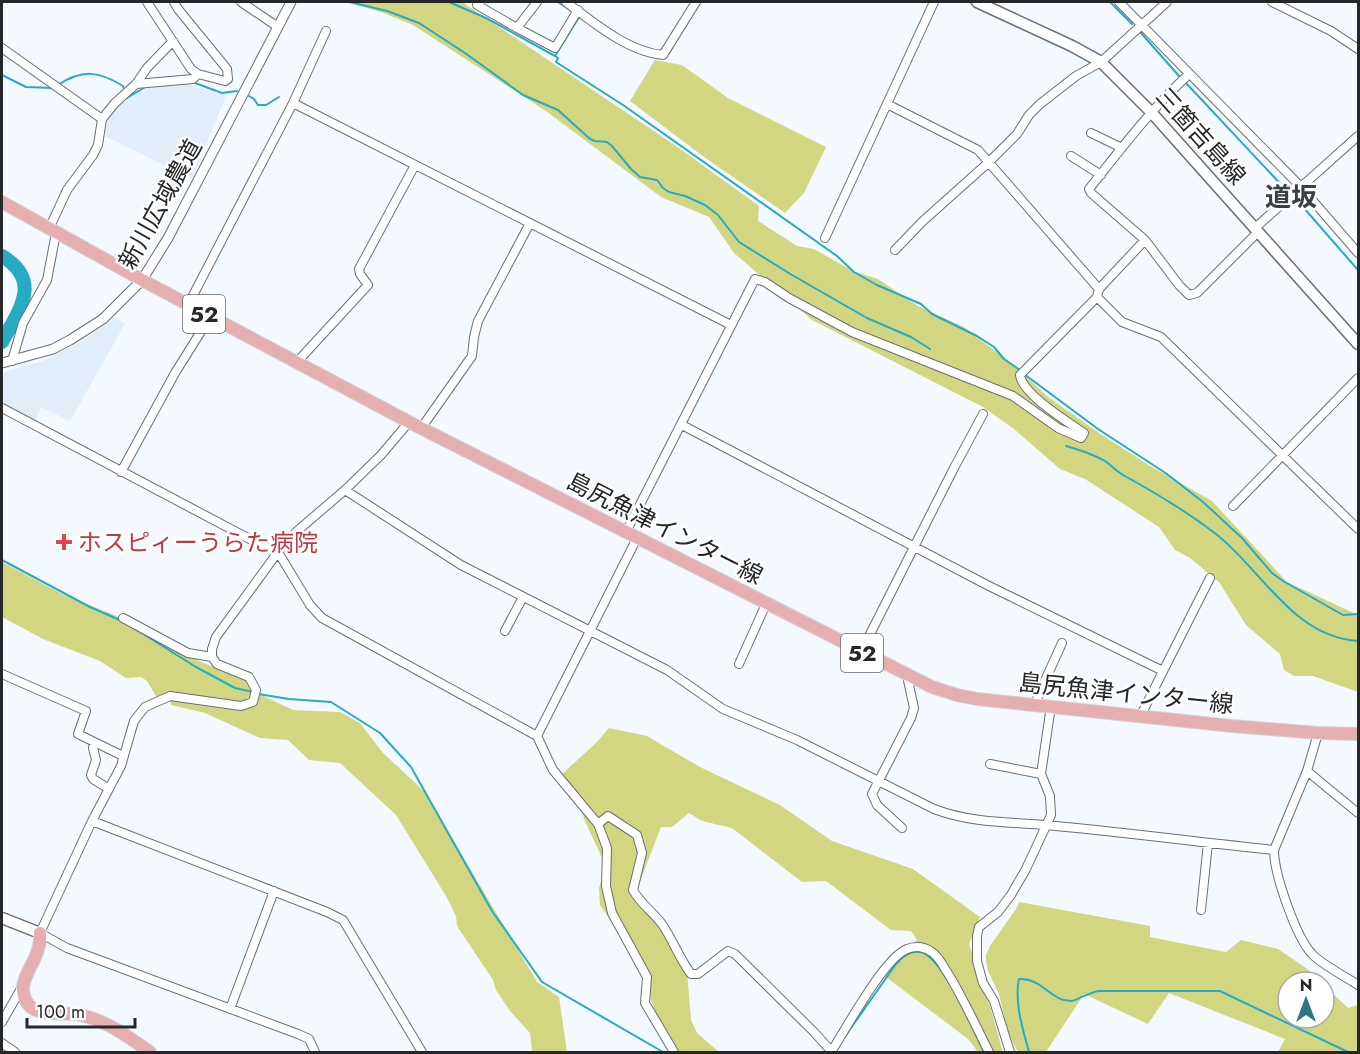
<svg xmlns="http://www.w3.org/2000/svg" width="1360" height="1054" font-family="Jost,'Noto Sans JP',sans-serif">
<style>
.built{fill:#e1edf8}
.green{fill:#d2d681}
.lines{fill:none;stroke-linecap:round;stroke-linejoin:round}
.stream{stroke:#26abc4;stroke-width:2}
.river{stroke:#26abc4;stroke-width:14}
.minor-casing{stroke:#6a6f74;stroke-width:10}
.tertiary-casing{stroke:#6a6f74;stroke-width:11}
.secondary-casing{stroke:#6a6f74;stroke-width:13}
.primary-casing{stroke:#d3d4d4;stroke-width:14}
.minor{stroke:#fff;stroke-width:8}
.tertiary{stroke:#fff;stroke-width:9}
.secondary{stroke:#fff;stroke-width:10}
.primary{stroke:#e5afb2;stroke-width:12}
.health-dot{fill:#e0444e;stroke:#fff;stroke-width:2}
.labels{text-anchor:middle;dominant-baseline:central;stroke-width:5;stroke-linejoin:round;paint-order:stroke}
.shield{fill:#fff;stroke:#666869;stroke-width:1.5}
.shield-label{font-size:22px;font-weight:bold;fill:#252729}
.street-label{font-size:24px;fill:#252729;stroke:#fff}
.health-label{font-size:24px;fill:#be3a42;stroke:#fff;text-anchor:start}
.neighbourhood-label{font-size:26px;font-weight:bold;fill:#3b4044;stroke:#fff}
</style>
<rect width="100%" height="100%" fill="#f3f9ff"/>
<path class="built" d="M185 83 226 96 192 179 105 136 107 122 113 110 134 95 156 85Z
M117 318 125 324 70 421 41 407 34 423 2 405V378L5 372 42 361 82 341Z"/>
<path class="green" d="M345 2H462L679 148 759 206 758 221 797 246 814 249 853 271 878 279 918 306 964 327 1016 367 1047 396 1099 433 1147 464 1212 501 1287 582 1358 615V692L1313 676H1294L1284 670 1280 654 1246 625 1219 582 1190 558 1175 550 1159 527 1085 479 1060 469 1014 429 983 407 812 320 734 253 709 217 661 197 546 111 413 25 381 12Z
M655 60 682 65 728 98 826 147 804 193 785 213 704 157 630 101Z
M2 562 62 594 119 617 185 655 246 681 253 691 251 701 241 703 178 694 156 696 147 681 141 677 126 678 100 661 43 639 2 617Z
M261 695 293 710 340 712 360 723 383 753 425 792 537 982 559 997 567 1052H532L530 1033 510 1011 496 990 493 980 457 926 456 916 446 896 396 815 340 763 309 760 288 740 260 738 205 713 171 705 170 700 246 710Z
M609 728 647 736 700 767 780 805 832 841 913 869 980 917 969 944 991 1010 1003 1052H978L968 1039 882 974 917 940 911 931 891 930 826 881 802 882 732 828 702 821 689 813 672 827H661L637 889 664 928 687 971 691 1020 697 1033 719 1052H679L656 1015 637 958 600 905 599 888 603 873 602 858 585 821 575 792 561 775 596 743Z
M1019 902 1150 926V937L1226 952 1241 940 1278 949 1306 968 1321 982H1288V1018H1324V985L1348 1008 1358 1005V1052H1278L1285 1039 1169 993 1148 1024 1084 994 1046 1052H1018L1008 1033 999 994 988 971 986 961V955L990 946 1016 909Z"/>
<g class="lines">
<path class="stream" d="M350 2 387 11 419 23 465 53 523 95 558 110 590 139 595 141 607 142 612 146 631 169 640 177 657 180 663 188 669 192 685 196 705 205 718 215 739 242 792 275 867 318 911 337 930 349
M449 2 486 18 555 56 558 58 556 62 623 105 837 256 854 272 877 285 921 304 932 314 977 336 994 347 1004 359 1020 370
M558 2 573 12
M1110 2 1132 24
M1141 33 1179 76
M555 56 579 17 577 15
M2 75 26 87 53 88
M189 83H195L222 93 237 91
M1186 83 1288 192
M58 85C82 69 99 71 123 86L127 98 147 86
M249 96 254 99 258 105H266L279 97
M1296 199 1358 270
M1024 374 1098 429 1167 474 1203 502 1242 538 1272 573 1283 581 1343 615 1358 614
M1066 446C1080 450 1093 454 1105 461 1111 465 1116 471 1123 475 1156 493 1186 511 1216 534 1262 570 1293 637 1358 641
M2 560 90 607 122 621
M132 627 196 667 235 688 253 692
M258 694 289 699 331 702 380 733 411 767 492 911 542 982 663 1052
M846 1035 896 964C902 957 910 950 920 952 942 955 974 1032 984 1052
M1029 1052C1023 1030 1014 1002 1019 979 1043 978 1051 1002 1072 1001 1077 1000 1090 992 1099 991H1220L1348 1052"/>
<path class="river" d="M2 256C43 281 19 310 2 342"/>
<defs>
<path id="minor" d="M174 2 178 9 227 69 228 79 225 81 198 74
M241 2 278 27
M480 2 477 5 517 28 537 2
M566 2C593 22 628 52 663 55L696 2
M1119 2 1301 187 1358 253
M1272 2 1331 31 1358 49
M517 28 555 48 578 10
M2 48 102 119 98 145 93 155 67 190 49 229
M1189 74C1151 109 1121 149 1089 189L1091 193 1145 240 1179 285 1189 295 1197 293 1258 232
M136 84 193 79 198 74 191 69 147 2
M293 103 326 31
M887 104 978 150 1099 289
M102 119 115 103 136 84 147 68 173 41
M1091 133 1122 148
M1071 156 1101 175
M1255 228 1358 136
M825 238 934 2
M895 250 923 221 989 162 1017 134 1029 115 1040 104 1076 76 1101 62 1167 2
M1097 297 1122 322 1161 337 1358 529
M188 305 293 103 731 325
M12 361 23 323 47 280 56 233
M297 362 368 285 360 274 359 269 415 165
M2 408 261 545 278 552 310 605 322 618 537 736 553 770 598 824 607 848 606 886 612 913 647 977 645 1003 674 1052
M682 425 989 586 1163 671
M422 427 472 356 474 337 478 321 530 223
M121 472 175 373 210 317
M345 490 461 565 667 670 723 709 797 740 934 809C971 823 1008 822 1046 825 1122 832 1198 842 1274 850
M1233 506 1358 378
M626 532 755 279 765 282 789 298 852 332 1013 396 1058 428 1081 438 1084 433C1068 422 1022 394 1020 375L1097 297 1099 289 1145 240
M123 618 188 653 212 657
M505 631 523 597
M861 652 954 468 983 414
M739 664 766 604
M2 674 86 711 78 734 123 756
M1036 705 1038 696 1062 643
M1141 715 1210 578
M1318 733 1307 771 1274 850C1274 874 1296 937 1312 954 1321 964 1346 977 1358 985
M537 736 637 538
M94 743 93 748 96 760 91 775 93 779 109 789
M990 764 1041 774
M1307 771 1358 813
M92 821 327 912 343 920 422 1052
M598 824 608 816 637 835 642 853 633 890C641 905 656 914 664 927 674 943 680 959 691 974H698L728 951 735 954 814 1032 832 1052
M902 828 877 805 872 794 911 718 914 708 907 676
M1201 910 1208 843
M230 1009 274 891
M2 1022 22 987
M2 1043 15 1052
M315 1052 309 1039 298 1034 67 948 40 933 92 821 121 766 134 721 145 707 170 696 241 706 253 702 256 690 249 677 217 664 212 657V649L216 637 278 552 296 532 345 490 381 455 409 422
M831 1052C846 1029 884 958 907 949 916 945 926 947 933 953 940 958 944 968 949 975 964 1000 976 1026 989 1052
M1010 1052 994 1001 983 983 977 961V936L979 927 998 912 1011 895 1026 869 1051 815 1050 796 1041 774 1051 706"/>
<path id="tertiary" d="M2 363 53 349 70 340 103 319 142 280 168 238 291 2"/>
<path id="secondary" d="M977 2 1072 46 1101 62 1151 112 1358 344
M2 918 40 933"/>
<path id="primary" d="M2 202 142 280 409 422 932 687 957 695 977 699 1232 726 1318 733 1358 734
M40 933C42 957 22 973 23 990 23 998 28 1006 34 1009 48 1016 66 1012 81 1015 107 1021 129 1037 150 1052"/>
</defs>
<use href="#minor" class="minor-casing"/>
<use href="#tertiary" class="tertiary-casing"/>
<use href="#secondary" class="secondary-casing"/>
<use href="#primary" class="primary-casing"/>
<use href="#minor" class="minor"/>
<use href="#tertiary" class="tertiary"/>
<use href="#secondary" class="secondary"/>
<use href="#primary" class="primary"/>
</g>
<path class="health-dot" d="M61 533h6v6h6v6h-6v6h-6v-6h-6v-6h6z"/>
<g class="labels">
<g class="shield">
<rect x="183" y="295" width="42" height="38" rx="4.5"/>
<rect x="841" y="634" width="42" height="38" rx="4.5"/>
</g>
<g class="shield-label">
<text x="204" y="314">52</text>
<text x="862" y="653">52</text>
</g>
<g class="street-label">
<text transform="translate(1201 136) rotate(48)">三箇吉島線</text>
<text transform="translate(160 204) rotate(-61)">新川広域農道</text>
<text transform="translate(665 528) rotate(27)">島尻魚津インター線</text>
<text transform="translate(1126 693) rotate(6)">島尻魚津インター線</text>
</g>
<g class="health-label">
<text x="78" y="542">ホスピィーうらた病院</text>
</g>
<g class="neighbourhood-label">
<text x="1291" y="197">道坂</text>
</g>
</g>
<rect width="1360" height="1054" fill="none" stroke="#252729" stroke-width="6"/>
<g transform="translate(1306 1000)"><circle r="28" fill="#ffffff" stroke="#a8a9a9" stroke-width="1.5"/>
<path d="M0-4.5L10 22L0 15L-10 22Z" fill="#307584"/>
<text y="-9" font-size="16" font-weight="bold" text-anchor="middle" fill="#252729">N</text>
</g>
<path d="M27 1018v9h108v-9" fill="none" stroke="#252729" stroke-width="3"/>
<text x="36" y="1018" font-size="18" fill="#252729" stroke="#ffffff" stroke-width="4.5" paint-order="stroke">100 m</text>
</svg>
